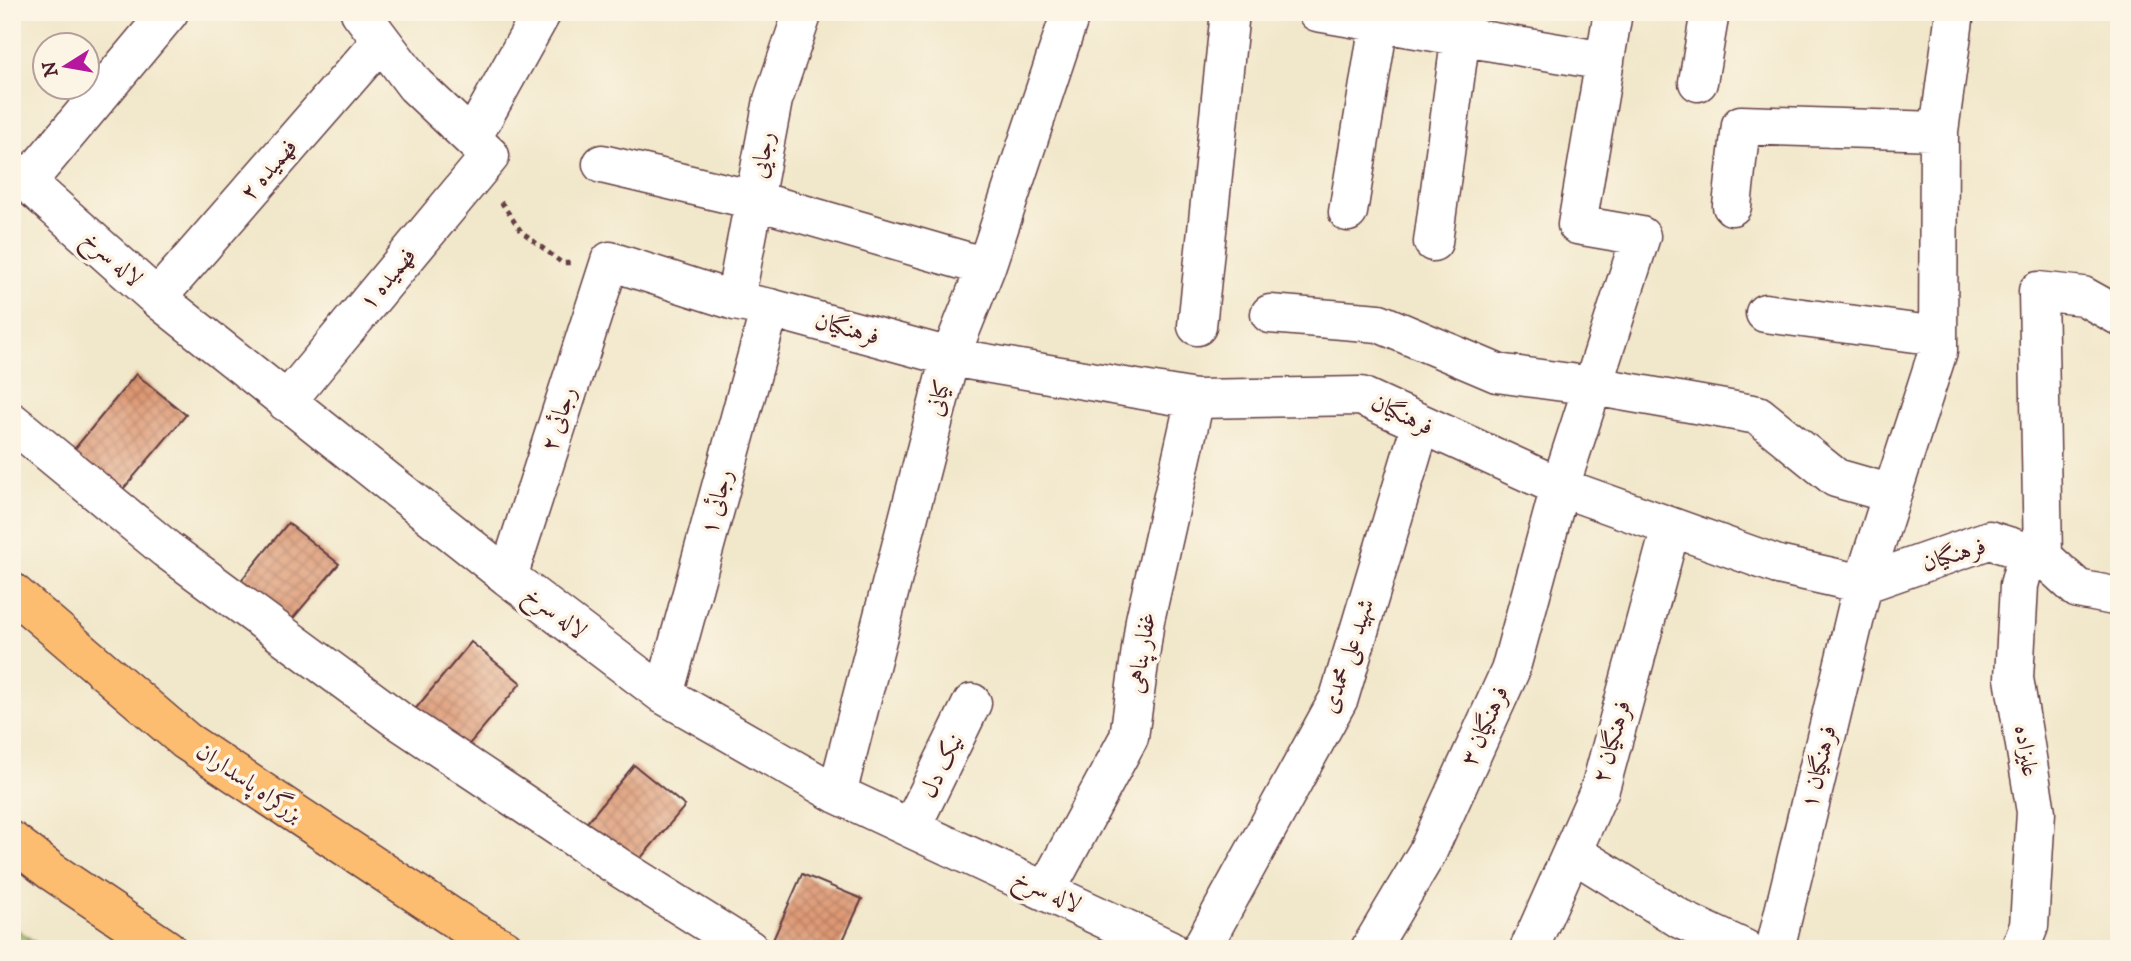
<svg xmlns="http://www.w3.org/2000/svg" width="2131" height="961" font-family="'IM FELL DW Pica',Amiri,serif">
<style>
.green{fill:#a9c970;stroke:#7a744e;stroke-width:2}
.building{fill:url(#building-cross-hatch)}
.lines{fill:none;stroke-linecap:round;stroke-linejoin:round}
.minor-casing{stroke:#633d43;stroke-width:41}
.highway-casing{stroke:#633d43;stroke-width:41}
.path{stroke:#633d43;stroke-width:4.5;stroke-dasharray:5 5;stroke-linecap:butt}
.minor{stroke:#fff;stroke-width:38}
.highway{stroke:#fcbd6f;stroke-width:38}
.labels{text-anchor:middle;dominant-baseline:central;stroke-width:7;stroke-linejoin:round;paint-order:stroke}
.street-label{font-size:24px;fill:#4a1f2b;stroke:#fcf5e5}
</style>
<defs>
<pattern id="building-cross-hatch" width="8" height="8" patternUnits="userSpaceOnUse" patternTransform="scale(1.75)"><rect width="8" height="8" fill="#dd9873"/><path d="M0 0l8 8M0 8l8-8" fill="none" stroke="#b57b5f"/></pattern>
</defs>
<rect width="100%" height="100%" fill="#fcf5e5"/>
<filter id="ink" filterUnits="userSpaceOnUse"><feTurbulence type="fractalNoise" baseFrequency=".0143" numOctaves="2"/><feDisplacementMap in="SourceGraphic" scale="14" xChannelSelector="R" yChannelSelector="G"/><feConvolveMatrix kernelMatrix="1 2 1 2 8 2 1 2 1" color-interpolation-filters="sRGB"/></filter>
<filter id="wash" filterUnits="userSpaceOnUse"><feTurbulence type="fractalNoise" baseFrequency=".00686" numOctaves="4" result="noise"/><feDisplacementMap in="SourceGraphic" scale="28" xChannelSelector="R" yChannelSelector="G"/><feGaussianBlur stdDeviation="1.57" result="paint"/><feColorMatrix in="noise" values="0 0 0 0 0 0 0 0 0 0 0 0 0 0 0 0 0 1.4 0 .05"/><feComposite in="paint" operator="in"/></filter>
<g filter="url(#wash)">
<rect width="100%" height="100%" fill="#f1e7ca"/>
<path class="green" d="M12 926 44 949H12Z"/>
<g id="blocks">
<path class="building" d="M12 271 21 279 12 290Z
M136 374 186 415 119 494 72 452Z
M288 523 339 564 272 643 225 600Z
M471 642 521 683 454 762 407 719Z
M634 765 685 806 618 885 571 842Z
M802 874 862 899 839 949H769Z"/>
</g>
</g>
<g filter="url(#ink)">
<use href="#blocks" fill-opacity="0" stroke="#633d43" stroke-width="2"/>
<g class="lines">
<defs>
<path id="minor" d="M1317 12 1605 61
M1698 82 1710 12
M472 138 542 12
M602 164 754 200 986 267
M12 169 157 298 508 577 664 695 837 794 1169 949
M26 183 169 12
M1732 206 1741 125 1939 131
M1348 212 1379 23
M1433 242 1464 12
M157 298 381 41
M735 301 773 100 803 12
M1765 313 1938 336
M1270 314 1379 323 1497 373 1593 386 1758 415 1836 478 1892 494
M1197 326 1230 12
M286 402 490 156 415 85 360 12
M12 422 166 549 398 720 620 868 749 949
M2043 557 2038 291 2083 296 2119 316
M508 577 610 261 735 301 770 308 950 357 1195 399 1361 396 1560 487 1778 565 1863 584 1989 540 2043 557 2078 589 2119 597
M664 695 770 308
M837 794 950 357 986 267 1071 12
M911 828 972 703
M1572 852 1682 920 1745 949
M1046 891 1129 737 1145 620 1195 399
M1201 949 1339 698 1421 424
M1370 949 1427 853 1510 671 1560 487 1641 236 1577 225 1613 12
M1529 949 1600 789 1671 527
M1775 949 1863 584 1938 351 1939 131 1955 12
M2020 949 2029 926 2036 812 2014 678 2019 585 2028 552"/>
<path id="highway" d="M12 592 186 741 474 932 505 949
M12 841 51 871 167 949"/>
</defs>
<use href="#minor" class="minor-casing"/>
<use href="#highway" class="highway-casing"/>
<path class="path" d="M501 202 521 231 562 263H571"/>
<use href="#minor" class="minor"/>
<use href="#highway" class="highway"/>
</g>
</g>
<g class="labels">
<g class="street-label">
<text transform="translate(763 155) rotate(-80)">رجایی</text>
<text transform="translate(269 170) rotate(-49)">فهمیده ۲</text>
<text transform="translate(112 259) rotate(42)">لاله سرخ</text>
<text transform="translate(388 279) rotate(-50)">فهمیده ۱</text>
<text transform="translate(847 329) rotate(15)">فرهنگیان</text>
<text transform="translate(939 398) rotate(-76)">کیانی</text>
<text transform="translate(1402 415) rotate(25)">فرهنگیان</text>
<text transform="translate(559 419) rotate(-72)">رجائی ۲</text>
<text transform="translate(717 502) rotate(-75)">رجائی ۱</text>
<text transform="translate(1954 555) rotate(-17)">فرهنگیان</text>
<text transform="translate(555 613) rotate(37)">لاله سرخ</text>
<text transform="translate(1142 653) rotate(-81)">غفار پناهی</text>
<text transform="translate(1348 656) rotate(-71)">شهید علی محمدی</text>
<text transform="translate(1485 726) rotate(-66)">فرهنگیان ۳</text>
<text transform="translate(1612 742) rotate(-74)">فرهنگیان ۲</text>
<text transform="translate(2026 751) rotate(81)">علیزاده</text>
<text transform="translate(942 766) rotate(-64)">نیک دل</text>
<text transform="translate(1819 767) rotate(-76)">فرهنگیان ۱</text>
<text transform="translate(249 783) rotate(34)">بزرگراه پاسداران</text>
<text transform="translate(1047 892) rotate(25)">لاله سرخ</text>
</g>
</g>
<rect width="2131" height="961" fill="none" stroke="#fcf5e5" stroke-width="42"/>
<g transform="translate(66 66) rotate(259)"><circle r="33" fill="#fcf5e5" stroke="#b59f9b" stroke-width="2"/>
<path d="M0-5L12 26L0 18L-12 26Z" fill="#b5179e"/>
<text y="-10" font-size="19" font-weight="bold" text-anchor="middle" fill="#4a1f2b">N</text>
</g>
</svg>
